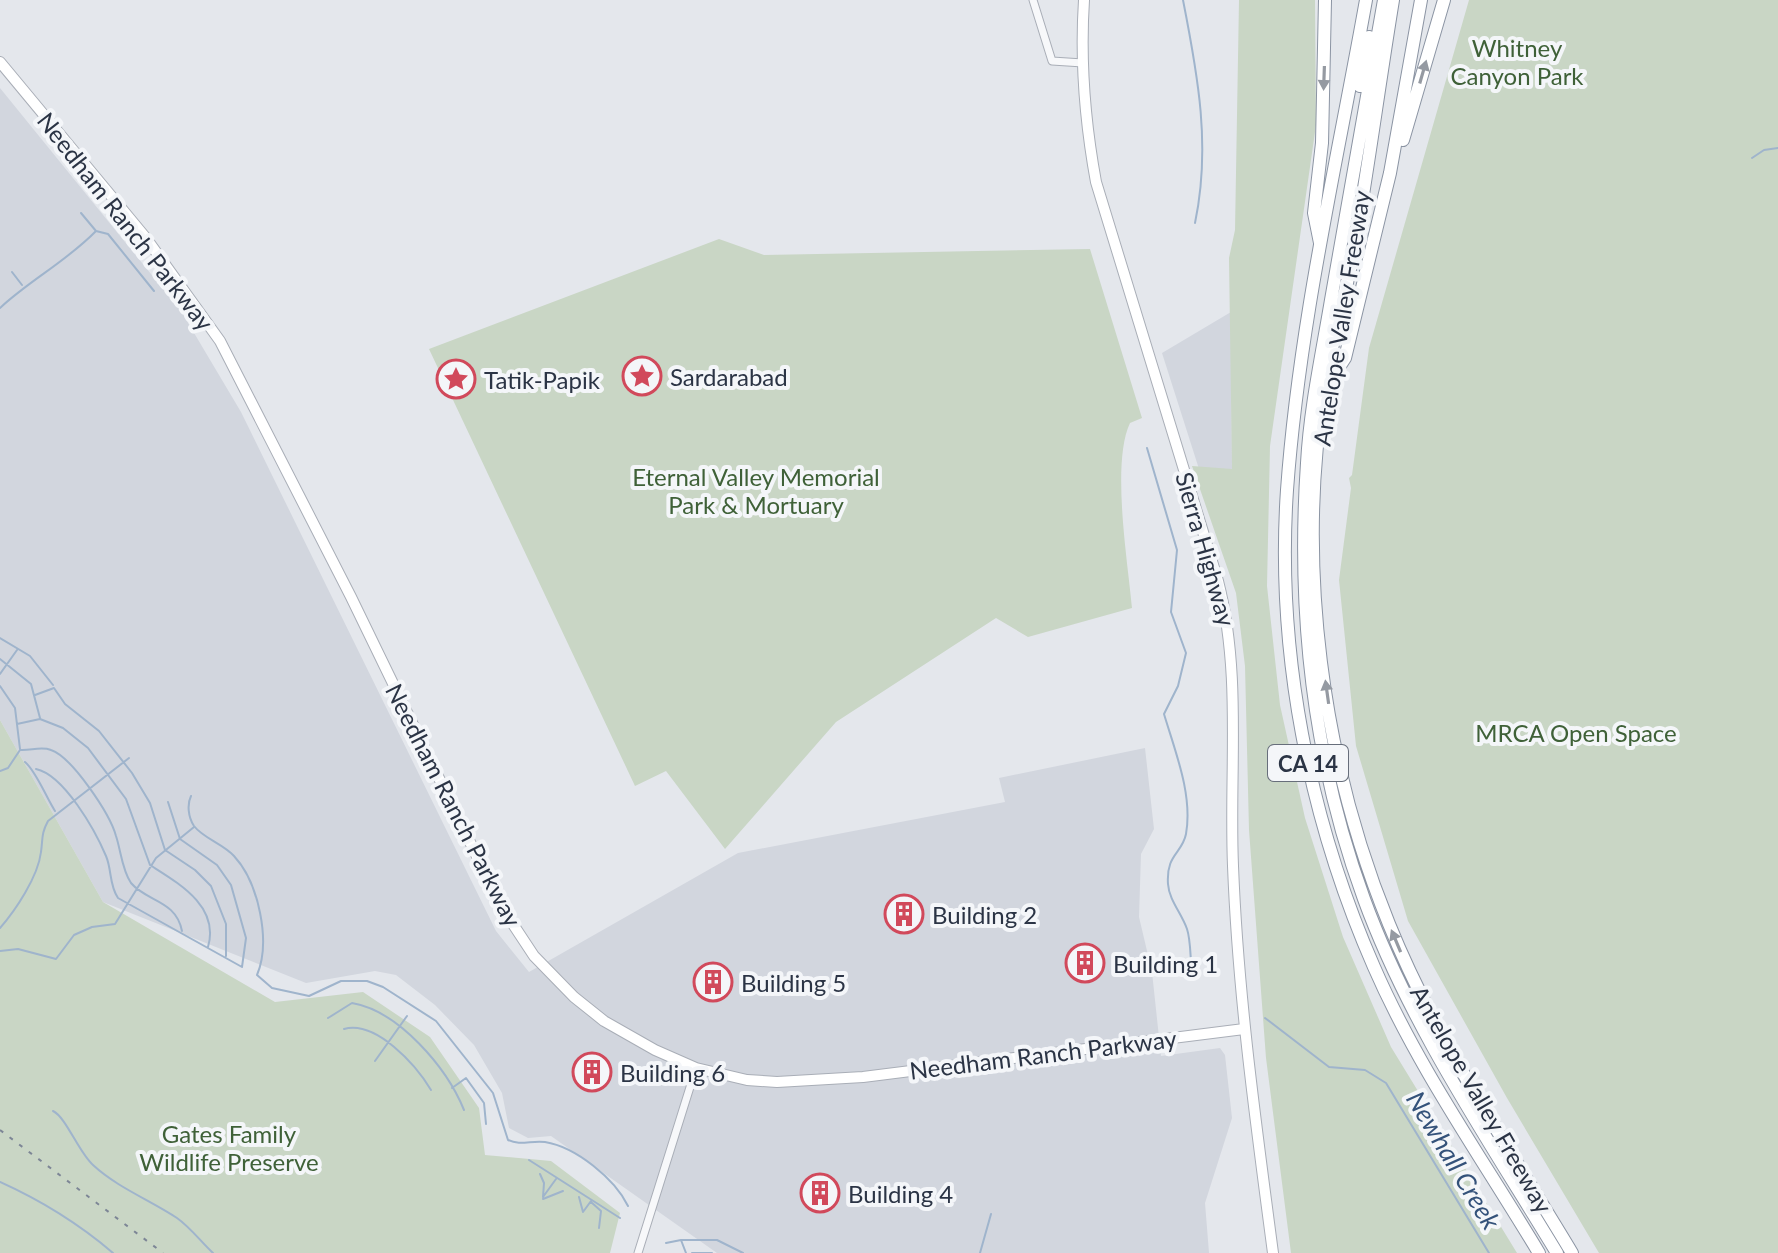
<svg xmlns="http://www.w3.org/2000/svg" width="1778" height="1253" font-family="Lato,sans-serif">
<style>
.built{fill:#d2d6de}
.green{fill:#c9d6c5}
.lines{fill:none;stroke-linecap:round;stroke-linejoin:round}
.stream{stroke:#9fb4cc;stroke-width:2}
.street-casing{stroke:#a9aeb7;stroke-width:9}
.secondary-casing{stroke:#a9aeb7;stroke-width:12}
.highway-casing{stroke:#8b94a3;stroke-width:14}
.street{stroke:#f7f8fa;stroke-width:7}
.secondary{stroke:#fff;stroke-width:10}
.highway{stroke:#fff;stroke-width:12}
.rail{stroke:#7d8696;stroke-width:2;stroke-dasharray:4 8;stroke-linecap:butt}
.oneway{fill:#959aa2}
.labels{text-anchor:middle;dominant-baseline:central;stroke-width:8;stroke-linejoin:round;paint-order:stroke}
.shield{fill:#f4f6f9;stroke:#676e7b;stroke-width:2}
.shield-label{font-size:22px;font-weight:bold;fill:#2b3445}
.park-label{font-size:24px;fill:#3f6138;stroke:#f4f6f9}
.street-label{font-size:24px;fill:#2b3445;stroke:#f4f6f9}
.poi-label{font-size:24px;fill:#2b3445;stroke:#f4f6f9;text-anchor:start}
.water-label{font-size:26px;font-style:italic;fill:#34527a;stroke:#f4f6f9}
</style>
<rect width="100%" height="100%" fill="#e4e7ec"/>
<path class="built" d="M0 88 181 311 241 412 496 931 529 972 738 853 1005 802 999 778 1145 748 1154 829 1141 854 1139 917 1152 972 1161 1056 1220 1048 1225 1055 1232 1118 1205 1203 1209 1253H717L551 1136 528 1138 509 1128 502 1093 474 1045 435 1005 396 975 375 971 306 983 103 902 0 720Z
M1231 312 1232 469H1199L1162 353Z"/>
<path class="green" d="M1239 0H1315L1316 125 1270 446 1267 586 1280 705 1305 818 1343 937 1391 1047 1517 1253H1291L1266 1058 1249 830 1245 666 1236 593 1192 466 1232 469 1229 258 1235 230Z
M1469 0H1778V1253H1599L1507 1098 1408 921 1356 746 1339 580 1351 488 1349 478 1352 475 1369 348Z
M719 239 764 255 1090 249 1142 418 1130 423C1111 463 1128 563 1132 608L1028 637 996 618 836 722 725 849 666 771 635 786 429 349Z
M0 720 103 902 275 1002 363 992 430 1037 479 1108 485 1155 551 1161 620 1213 610 1253H0Z"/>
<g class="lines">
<path class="stream" d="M1183 0C1198 76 1211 147 1195 223
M1752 158 1764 150 1778 148
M81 213 96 231 108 234 154 291
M12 272 22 285
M0 308C30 280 67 261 96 231
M1147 448 1177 550 1171 612 1186 653 1178 686 1164 714C1175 751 1193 795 1186 834 1182 854 1166 854 1168 884 1169 900 1182 914 1187 929 1191 941 1190 958 1192 972
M0 638 30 656 53 685
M0 659 31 684 40 718
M0 674 17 650
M0 686 15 708 20 749
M35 695 54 688 65 704 99 731 132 773 150 803 165 850 195 870 211 886 226 924V956
M17 724 40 719 63 728 88 748 126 799 150 865C178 883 220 906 208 947
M25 762C36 771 46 797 55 811
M36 769C64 775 95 830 106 856 112 870 109 885 118 898L242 967 246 938 231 885 217 865 180 839 168 802
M0 771 8 768 20 750C30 751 41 746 51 750 72 757 110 814 116 836 121 851 122 870 131 883 147 902 176 900 182 931
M191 796C187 804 188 817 194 826 203 838 223 844 234 856 259 883 271 942 257 975L272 988 309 996 341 981H367L383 987 436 1021 493 1093 508 1140C520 1146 532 1140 545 1142 576 1147 615 1179 628 1206
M0 928C15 911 38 877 41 852 43 838 41 834 48 821L129 758
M0 951 18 949 56 959 74 935 92 927 115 924 156 858 194 827
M328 1018 352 1003C399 1011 447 1068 464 1110
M1265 1018 1329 1067 1365 1070 1386 1083 1489 1253
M344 1029C376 1020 416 1065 431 1090
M375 1061 407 1016
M452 1088 466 1078 484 1103 486 1124
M53 1111C66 1117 79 1153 93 1165 118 1188 150 1200 177 1218 191 1228 201 1242 213 1253
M529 1160 620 1218
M540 1174 544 1183 543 1197
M0 1182C40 1200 79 1224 113 1253
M543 1197 556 1179
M579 1197 583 1212
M543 1199 563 1191
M591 1202 601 1211 599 1228
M583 1212 591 1201
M681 1240H717L743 1253
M666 1243 681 1240 686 1253
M692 1253H712
M980 1253 991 1214"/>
<defs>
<path id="street" d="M1033 0 1052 61 1083 63
M638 1253 696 1068"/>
<path id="secondary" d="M1084 0C1080 61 1085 122 1096 182L1218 581C1242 674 1229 771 1233 866 1238 996 1256 1124 1273 1253
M0 62 146 238 220 341 351 597 501 906 534 956 574 997 604 1021 655 1050 696 1068 747 1080 777 1082 863 1077 1244 1029"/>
<path id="highway" d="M1366 0C1337 162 1299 325 1287 490 1276 652 1309 819 1374 967 1418 1068 1482 1158 1539 1253
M1384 0C1367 100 1348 200 1331 300 1322 354 1310 408 1307 463 1297 610 1313 760 1364 899 1410 1025 1488 1139 1557 1253
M1393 0C1379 85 1368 170 1353 255 1344 300 1331 345 1324 391 1296 566 1322 760 1389 924 1436 1040 1507 1145 1572 1253
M1360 86 1369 37
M1403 140 1444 0
M1320 243 1314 213 1322 143 1325 0
M1330 381 1345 358 1390 173 1421 0"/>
</defs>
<use href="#street" class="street-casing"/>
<use href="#secondary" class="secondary-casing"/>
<use href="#highway" class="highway-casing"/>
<use href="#street" class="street"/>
<use href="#secondary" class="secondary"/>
<use href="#highway" class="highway"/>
<path class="rail" d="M0 1130 163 1253"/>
</g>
<defs><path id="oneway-solid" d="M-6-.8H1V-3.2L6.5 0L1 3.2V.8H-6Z" transform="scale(2)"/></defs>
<g class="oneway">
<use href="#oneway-solid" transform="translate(1423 72) rotate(-74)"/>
<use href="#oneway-solid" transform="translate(1324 78) rotate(92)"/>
<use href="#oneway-solid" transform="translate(1327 692) rotate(-98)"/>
<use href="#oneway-solid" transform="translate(1396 941) rotate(-113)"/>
</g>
<defs>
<symbol id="sight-ring" viewBox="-11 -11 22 22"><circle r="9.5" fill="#f4f6f9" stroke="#d1495b" stroke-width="1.5"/><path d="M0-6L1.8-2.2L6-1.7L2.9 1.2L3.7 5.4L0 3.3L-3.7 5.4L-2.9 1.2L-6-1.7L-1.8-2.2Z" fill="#d1495b"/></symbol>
<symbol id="building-ring" viewBox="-11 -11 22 22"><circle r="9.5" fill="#f4f6f9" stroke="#d1495b" stroke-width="1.5"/><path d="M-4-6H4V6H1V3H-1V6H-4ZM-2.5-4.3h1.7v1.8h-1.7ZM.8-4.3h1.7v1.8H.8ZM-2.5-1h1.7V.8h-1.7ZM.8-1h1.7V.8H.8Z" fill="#d1495b"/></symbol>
</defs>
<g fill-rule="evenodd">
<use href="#sight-ring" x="620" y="354" width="44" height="44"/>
<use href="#sight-ring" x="434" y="357" width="44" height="44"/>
<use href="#building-ring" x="882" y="892" width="44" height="44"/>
<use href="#building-ring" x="1063" y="941" width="44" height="44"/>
<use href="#building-ring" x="691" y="960" width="44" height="44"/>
<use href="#building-ring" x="570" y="1050" width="44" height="44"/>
<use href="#building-ring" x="798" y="1171" width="44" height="44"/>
</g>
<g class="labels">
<rect class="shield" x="1268" y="745" width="80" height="36" rx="6"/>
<g class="shield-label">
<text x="1308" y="763">CA 14</text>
</g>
<g class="park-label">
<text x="1517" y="47">Whitney<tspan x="1517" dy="28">Canyon Park</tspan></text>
<text x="756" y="476">Eternal Valley Memorial<tspan x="756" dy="28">Park &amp; Mortuary</tspan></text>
<text x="1576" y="732">MRCA Open Space</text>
<text x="229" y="1133">Gates Family<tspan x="229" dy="28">Wildlife Preserve</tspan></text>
</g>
<g class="street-label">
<text transform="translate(126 221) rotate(52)">Needham Ranch Parkway</text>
<text transform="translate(1341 318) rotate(-81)">Antelope Valley Freeway</text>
<text transform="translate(1206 549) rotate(74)">Sierra Highway</text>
<text transform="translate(454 805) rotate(63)">Needham Ranch Parkway</text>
<text transform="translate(1043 1054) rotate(-7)">Needham Ranch Parkway</text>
<text transform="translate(1482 1099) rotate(60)">Antelope Valley Freeway</text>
</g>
<g class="poi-label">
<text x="670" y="376">Sardarabad</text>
<text x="484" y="379">Tatik-Papik</text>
<text x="932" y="914">Building 2</text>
<text x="1113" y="963">Building 1</text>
<text x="741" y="982">Building 5</text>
<text x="620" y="1072">Building 6</text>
<text x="848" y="1193">Building 4</text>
</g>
<g class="water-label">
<text transform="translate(1454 1160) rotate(59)">Newhall Creek</text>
</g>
</g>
</svg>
